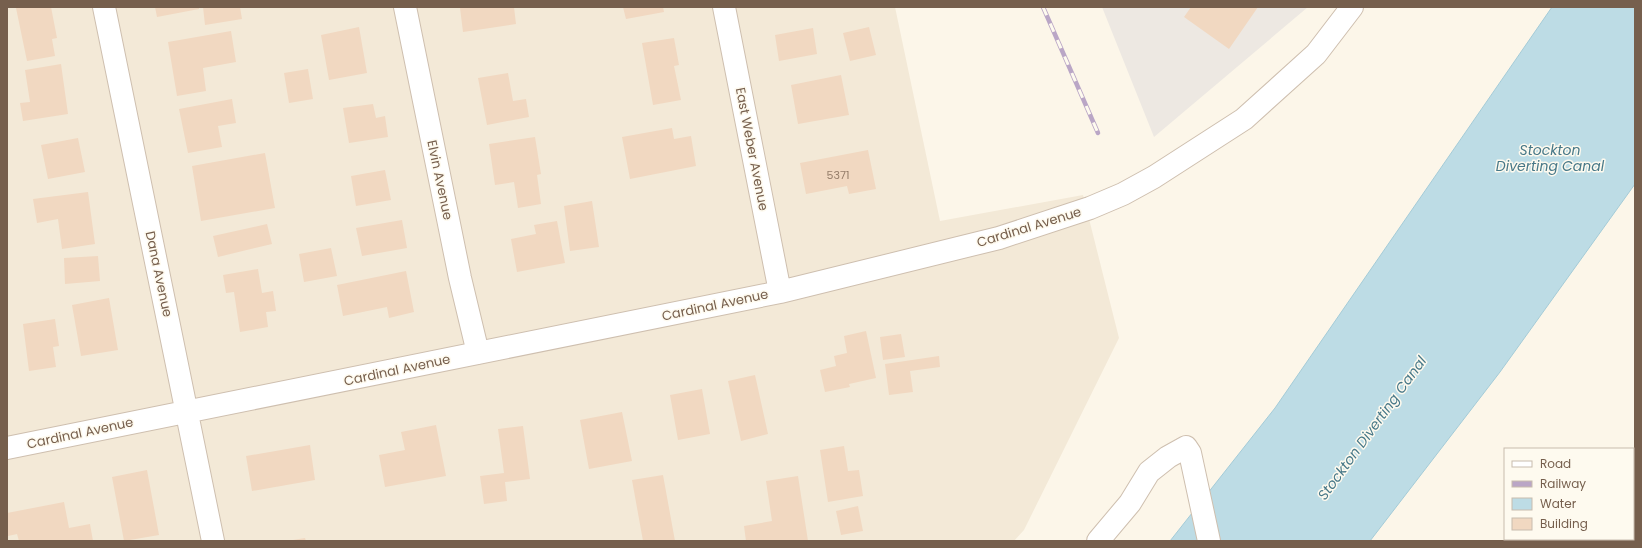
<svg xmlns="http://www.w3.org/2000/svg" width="1642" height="548" font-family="Poppins,sans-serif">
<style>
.residential{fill:#f3e9d7}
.industrial{fill:#ede8e2}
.water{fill:#bddce5;stroke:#a4cbd7}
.building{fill:#f1d8c1}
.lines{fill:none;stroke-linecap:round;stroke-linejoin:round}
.minor-casing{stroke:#cebfaf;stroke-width:24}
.minor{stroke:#fff;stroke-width:22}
.rail-casing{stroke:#baa6c6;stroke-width:4.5}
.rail{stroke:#fefaef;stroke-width:3;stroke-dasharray:9;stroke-linecap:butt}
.labels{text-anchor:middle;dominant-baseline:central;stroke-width:3;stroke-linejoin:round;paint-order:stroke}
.number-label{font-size:11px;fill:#957d6a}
.street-label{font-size:13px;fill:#765f4d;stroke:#fefaef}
.water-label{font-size:14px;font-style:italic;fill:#477888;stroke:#fefaef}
</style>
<rect width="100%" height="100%" fill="#fcf6e9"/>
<path class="residential" d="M7 7H895L940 221 1083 195 1119 338 1024 530 1014 541H7Z"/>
<path class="industrial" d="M1102 7H1308L1154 137Z"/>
<path class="water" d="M1552 7H1635V184L1500 372 1370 541H1170L1275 408Z"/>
<path class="building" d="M20 7H51L57 38 52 39 55 56 27 61 16 8Z
M155 7H199V9L157 17Z
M203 7H240L242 19 205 25Z
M470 7H514L516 24 463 32 460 8Z
M623 7H663L664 12 626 19Z
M1191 7H1258L1229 49 1184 17Z
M359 27 367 73 329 80 321 35Z
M869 27 876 55 850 61 843 33Z
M813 28 817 54 779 61 775 35Z
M231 31 236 62 203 68 206 91 177 96 168 42Z
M674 38 679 65 674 66 681 100 653 105 642 43Z
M61 64 68 114 23 121 20 103 30 102 25 70Z
M308 69 313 99 289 103 284 73Z
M508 73 513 101 526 99 529 117 487 125 478 78Z
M841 75 849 115 798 124 791 85Z
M232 99 236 123 218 126 222 147 188 153 179 109Z
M373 104 376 118 385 116 388 137 349 143 343 108Z
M672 128 674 139 691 136 696 166 630 179 622 137Z
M535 137 541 174 537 175 541 204 518 208 514 182 495 185 489 144Z
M78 138 85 172 48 179 41 145Z
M868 150 876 189 849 194 847 186 806 194 800 163Z
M265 153 275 208 201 221 192 166Z
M385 170 391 200 356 206 351 176Z
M88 192 95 244 62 249 58 219 37 223 33 199Z
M592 201 599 247 570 251 564 206Z
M402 220 407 248 362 256 356 228Z
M557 221 565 263 517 272 511 239 536 234 534 225Z
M267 224 272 244 218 257 213 236Z
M331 248 337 276 304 282 299 254Z
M98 256 100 281 65 284 64 258Z
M258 269 262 293 273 291 276 311 266 312 268 327 240 332 234 292 226 293 223 275Z
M406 271 414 312 389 318 387 307 343 316 337 285Z
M109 298 118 350 81 356 72 305Z
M55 319 59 346 53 347 56 367 29 371 23 324Z
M866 331 876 378 849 384 850 387 825 392 820 370 836 366 834 356 847 353 844 336Z
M901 334 905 357 883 360 880 337Z
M939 356 940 367 910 371 913 392 889 395 885 364Z
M755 375 768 434 741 441 728 381Z
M702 389 710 434 678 440 670 395Z
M622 412 632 461 589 469 580 420Z
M436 425 446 476 385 487 379 455 405 450 401 432Z
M523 426 530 479 505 482 507 501 484 504 480 476 504 473 498 429Z
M310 445 315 480 252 491 246 456Z
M844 446 848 471 859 470 863 496 828 502 820 450Z
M147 470 159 535 124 541 112 477Z
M663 475 675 541H643L632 480Z
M798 476 808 541H746L744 526 772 521 766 481Z
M64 502 69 528 90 524 93 541H19L17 534 8 536 7 513Z
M858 506 863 531 841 535 836 511Z
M305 538 306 541H293V540Z"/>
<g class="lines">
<defs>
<path id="minor" d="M104 7 213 541
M405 7 460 278 478 353
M724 7 780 292
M7 448 780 292 999 238 1090 208 1123 194 1154 177 1244 119 1316 54 1352 7
M1098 541 1130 503 1149 472 1168 457 1186 447 1190 453 1209 541"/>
</defs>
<use href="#minor" class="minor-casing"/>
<use href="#minor" class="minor"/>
<defs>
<path id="rail" d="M1043 7 1098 133"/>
</defs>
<use href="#rail" class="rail-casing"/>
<use href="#rail" class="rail"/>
</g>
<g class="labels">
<g class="number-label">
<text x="838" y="175">5371</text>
</g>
<g class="street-label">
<text transform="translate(752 149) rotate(79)">East Weber Avenue</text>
<text transform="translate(440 180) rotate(78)">Elvin Avenue</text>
<text transform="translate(1029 227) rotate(-17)">Cardinal Avenue</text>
<text transform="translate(159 274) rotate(78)">Dana Avenue</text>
<text transform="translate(715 305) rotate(-12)">Cardinal Avenue</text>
<text transform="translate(397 370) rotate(-12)">Cardinal Avenue</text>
<text transform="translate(80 433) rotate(-12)">Cardinal Avenue</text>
</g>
<g class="water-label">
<text x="1550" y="150">Stockton<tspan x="1550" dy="16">Diverting Canal</tspan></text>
<text transform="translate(1372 428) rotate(-54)">Stockton Diverting Canal</text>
</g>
</g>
<rect width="1642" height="548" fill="none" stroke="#765f4d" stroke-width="16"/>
<rect x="1504" y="448" width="130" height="92" fill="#fefaef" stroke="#c8bcae"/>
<rect x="1512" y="461" width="20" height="6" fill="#ffffff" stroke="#c8bcae"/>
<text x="1540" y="468" font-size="12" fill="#765f4d">Road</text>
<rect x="1512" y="481" width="20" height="6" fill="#baa6c6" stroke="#c8bcae"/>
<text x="1540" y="488" font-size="12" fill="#765f4d">Railway</text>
<rect x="1512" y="498" width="20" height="12" fill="#bddce5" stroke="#c8bcae"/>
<text x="1540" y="508" font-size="12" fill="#765f4d">Water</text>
<rect x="1512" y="518" width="20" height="12" fill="#f1d8c1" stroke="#c8bcae"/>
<text x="1540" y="528" font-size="12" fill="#765f4d">Building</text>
</svg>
